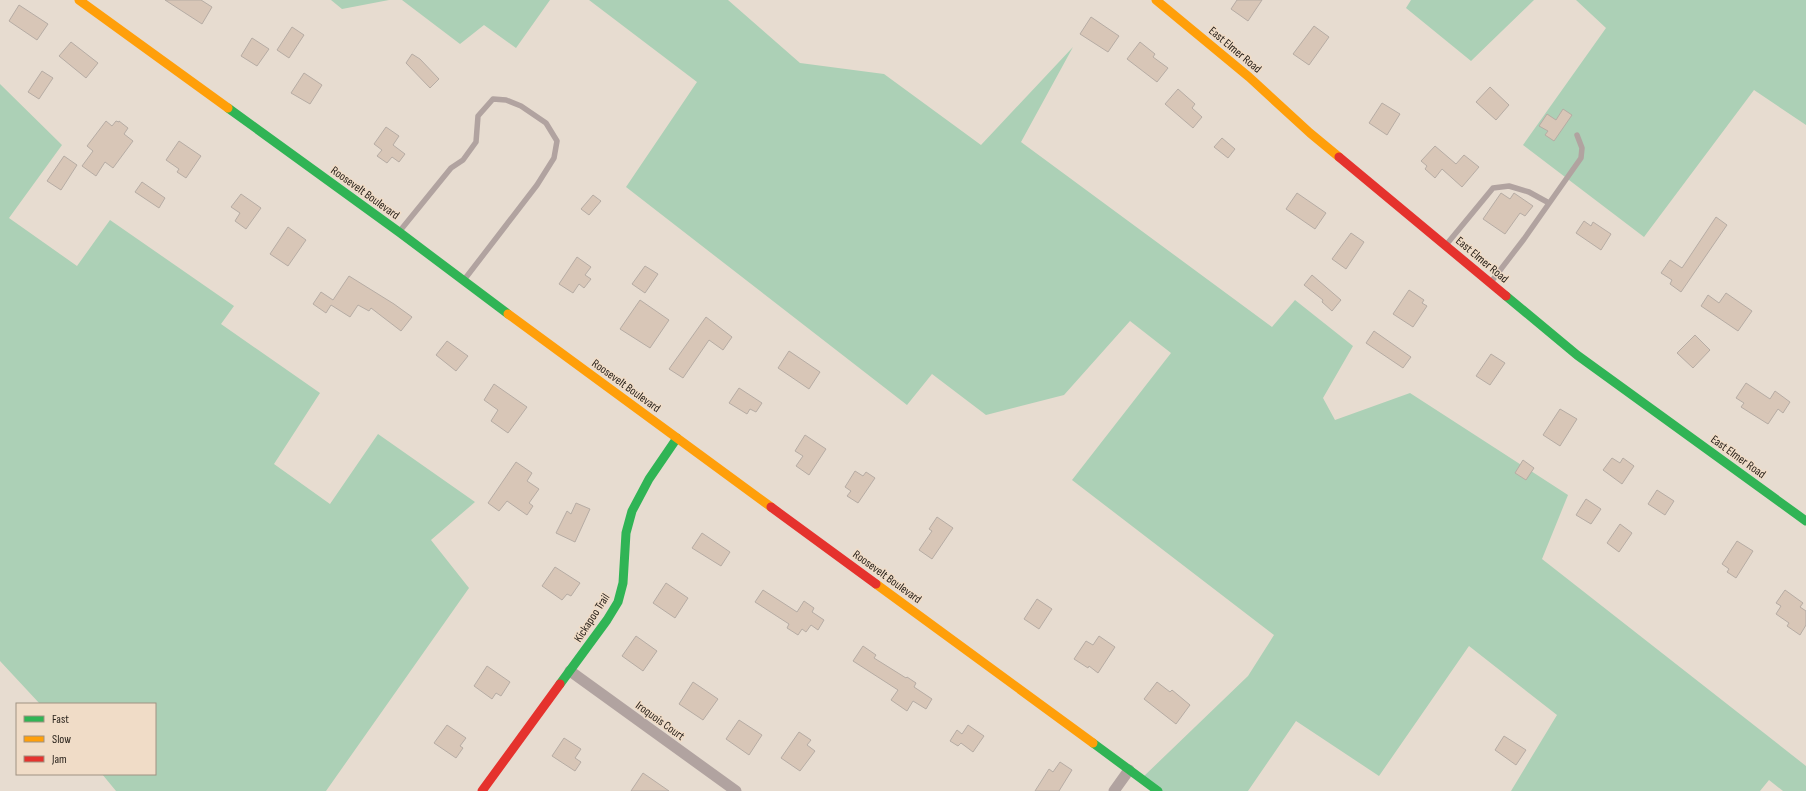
<svg xmlns="http://www.w3.org/2000/svg" width="1806" height="791" font-family="'Sofia Sans Condensed',sans-serif">
<style>
.green{fill:#acd0b6}
.building{fill:#d8c6b7;stroke:#b6aca4}
.lines{fill:none;stroke-linecap:round;stroke-linejoin:round}
.lane{stroke:#b1a3a0;stroke-width:5.5}
.street{stroke:#b1a3a0;stroke-width:11}
.fast{stroke:#30b455;stroke-width:9}
.slow{stroke:#ff9f0a;stroke-width:9}
.jam{stroke:#e5322d;stroke-width:9}
.labels{text-anchor:middle;dominant-baseline:central;stroke-width:3;stroke-linejoin:round;paint-order:stroke}
.street-label{font-size:12px;fill:#29221b;stroke:#f0dcc7}
</style>
<rect width="100%" height="100%" fill="#e7dcd0"/>
<path class="green" d="M331 0H389L342 9Z
M402 0H550L516 48 484 25 460 44Z
M589 0H728L800 63 884 74 981 145 1073 47 1021 142 1272 327 1295 300 1353 346 1323 398 1335 420 1410 393 1568 495 1542 559 1806 766V791H1783L1769 780 1760 791H1511L1557 715 1469 646 1379 776 1296 721 1248 791H1160L1142 778 1248 676 1274 635 1072 480 1171 353 1130 321 1064 395 986 415 932 374 907 405 626 187 697 82Z
M1411 0H1534L1471 61 1406 8Z
M1576 0H1806V125L1754 90 1644 237 1523 145 1606 28Z
M0 84 62 145 9 218 77 266 110 220 234 306 221 324 320 393 274 464 330 504 378 434 475 502 431 540 469 588 326 791H116L102 774H155V704H40L0 661Z"/>
<path class="building" d="M165 0H201L212 7 202 24Z
M1237 0H1262L1248 21 1231 9Z
M19 5 48 24 37 40 9 21Z
M1091 17 1119 36 1108 52 1080 34Z
M1314 26 1329 37 1309 65 1293 54Z
M292 27 304 35 289 58 277 50Z
M252 38 269 49 257 66 241 56Z
M71 42 98 63 86 78 59 56Z
M1140 42 1155 54 1153 57 1168 68 1157 82 1127 59Z
M412 54 420 59 439 79 430 88 406 63Z
M42 71 53 78 39 99 28 92Z
M304 73 322 85 310 104 291 93Z
M1490 87 1509 105 1496 120 1476 102Z
M1178 89 1195 104 1192 108 1202 117 1193 128 1165 104Z
M1382 103 1400 114 1387 135 1369 123Z
M1563 109 1572 115 1554 141 1545 135 1548 131 1539 126 1547 114 1556 120Z
M106 121 112 126 116 121 119 122V121L128 128 124 134 133 141 113 168 105 162 96 176 82 166 93 151 87 146Z
M386 127 399 136 393 145 405 154 399 162 392 157 387 163 377 156 382 150 374 144Z
M1222 138 1235 149 1228 158 1214 147Z
M179 141 201 156 186 178 177 172 179 169 166 160Z
M1435 146 1456 164 1464 155 1479 167 1462 187 1442 169 1435 178 1425 169 1427 166 1421 161Z
M64 156 77 165 61 190 47 181Z
M142 182 165 198 159 208 135 192Z
M1297 193 1326 213 1315 229 1286 209Z
M1501 193 1510 199 1514 193 1533 206 1525 216 1520 213 1505 234 1483 219Z
M241 194 261 208 246 229 235 221 240 213 231 207Z
M593 195 601 201 589 215 581 209Z
M1716 217 1727 225 1681 292 1670 284 1672 280 1661 273 1670 260 1682 268Z
M1584 221 1591 226 1593 222 1611 234 1601 250 1576 233Z
M288 227 306 240 288 266 270 254Z
M1351 233 1364 242 1346 269 1332 259Z
M577 257 591 267 585 275 591 279 584 288 579 284 573 293 559 284Z
M645 266 658 274 645 293 632 284Z
M1312 275 1341 300 1332 311 1322 302 1323 300 1304 285Z
M349 276 394 304 412 317 401 331 371 308 369 311 358 305 350 317 331 305 326 313 313 304 321 292 333 300Z
M1409 290 1424 300 1422 303 1427 306 1413 327 1393 314Z
M1726 293 1752 311 1738 331 1701 306 1708 295 1719 303Z
M640 300 669 320 650 348 620 329Z
M706 317 732 337 723 350 709 340 683 378 669 369Z
M1374 331 1411 357 1403 368 1366 343Z
M1695 335 1710 350 1693 368 1677 353Z
M447 341 468 356 456 371 436 355Z
M789 351 820 372 809 389 778 368Z
M1491 354 1505 363 1490 385 1476 376Z
M1746 383 1770 399 1775 391 1790 402 1783 413 1778 409 1768 424 1741 407 1744 403 1736 398Z
M494 384 527 407 508 433 491 421 498 410 484 400Z
M739 388 762 403 756 412 750 409 747 414 729 403Z
M1560 409 1577 419 1560 446 1543 435Z
M805 435 826 449 809 475 796 466 803 456 795 451Z
M1612 458 1620 463 1623 458 1634 466 1622 484 1603 470Z
M1523 460 1534 468 1526 480 1515 473Z
M516 462 532 473 527 481 539 489 529 503 533 506 527 515 507 501 499 511 488 503Z
M855 471 863 476 866 472 875 478 858 503 847 496 851 491 845 487Z
M1657 490 1674 501 1665 515 1648 504Z
M1586 499 1601 509 1591 524 1576 515Z
M576 503 590 509 575 542 556 533 567 511 571 514Z
M937 517 953 528 932 559 919 550 932 531 929 529Z
M1620 524 1632 533 1619 552 1607 543Z
M702 533 730 552 721 566 692 548Z
M1737 541 1753 551 1736 578 1727 572 1729 569 1722 564Z
M555 567 580 583 571 596 567 594 562 600 542 586Z
M666 583 688 598 675 618 653 603Z
M763 590 797 612 804 601 814 608 812 612 824 620 818 630 811 625 806 632 802 629 798 635 787 628 789 624 755 602Z
M1785 590 1803 603 1800 607 1806 611V625L1800 635 1787 626 1789 623 1776 614 1781 606 1776 603Z
M1037 599 1052 609 1039 629 1024 619Z
M636 636 657 651 643 671 622 656Z
M1099 636 1115 647 1098 673 1089 666 1088 668 1074 659 1086 641 1093 645Z
M863 646 876 655 874 658 906 678 907 677 916 683 914 687 932 699 926 709 913 701 907 711 891 700 898 690 853 661Z
M487 666 510 682 501 696 496 693 492 699 474 686Z
M693 682 718 699 703 720 679 704Z
M1157 682 1170 692 1172 690 1190 705 1176 724 1144 699Z
M739 720 762 735 749 755 726 739Z
M447 725 466 738 460 746 463 748 456 758 434 743Z
M968 725 984 736 973 752 961 743 958 746 950 741 957 730 962 734Z
M799 732 811 740 807 745 815 751 800 771 781 758Z
M1504 736 1526 750 1516 765 1495 750Z
M564 738 581 749 575 758 581 762 575 771 552 756Z
M1060 762 1072 770 1059 791H1035L1049 769 1053 772Z
M643 773 669 791H631Z"/>
<g class="lines">
<path class="lane" d="M399 232 451 168 463 160 476 142 478 116 493 99 506 100 521 106 546 123 557 141 554 158 537 185 464 280
M1446 245 1493 188 1509 186 1529 192 1549 203
M1491 282 1524 239 1581 158 1582 148 1577 135"/>
<path class="street" d="M570 671 736 791
M1114 791 1129 770"/>
<path class="fast" d="M228 108 399 232 508 314
M1506 296 1577 355 1806 521
M560 684 607 620 618 602 623 583 626 533 632 511 649 479 677 438
M1093 743 1158 791"/>
<path class="slow" d="M79 0 228 108
M1156 0 1249 77 1310 133 1339 157
M508 314 771 507
M876 584 1093 743"/>
<path class="jam" d="M1339 157 1506 296
M771 507 876 584
M482 791 560 684"/>
</g>
<g class="labels">
<g class="street-label">
<text transform="translate(1235 50) rotate(40)">East Elmer Road</text>
<text transform="translate(365 193) rotate(36)">Roosevelt Boulevard</text>
<text transform="translate(1482 260) rotate(40)">East Elmer Road</text>
<text transform="translate(626 386) rotate(36)">Roosevelt Boulevard</text>
<text transform="translate(1738 457) rotate(36)">East Elmer Road</text>
<text transform="translate(887 577) rotate(36)">Roosevelt Boulevard</text>
<text transform="translate(592 618) rotate(-57)">Kickapoo Trail</text>
<text transform="translate(660 721) rotate(36)">Iroquois Court</text>
</g>
</g>
<rect x="16" y="703" width="140" height="72" fill="#f0dcc7" stroke="#a09282"/>
<rect x="24" y="716" width="20" height="6" fill="#30b455" stroke="#a09282"/>
<text x="52" y="723" font-size="12" fill="#29221b">Fast</text>
<rect x="24" y="736" width="20" height="6" fill="#ff9f0a" stroke="#a09282"/>
<text x="52" y="743" font-size="12" fill="#29221b">Slow</text>
<rect x="24" y="756" width="20" height="6" fill="#e5322d" stroke="#a09282"/>
<text x="52" y="763" font-size="12" fill="#29221b">Jam</text>
</svg>
